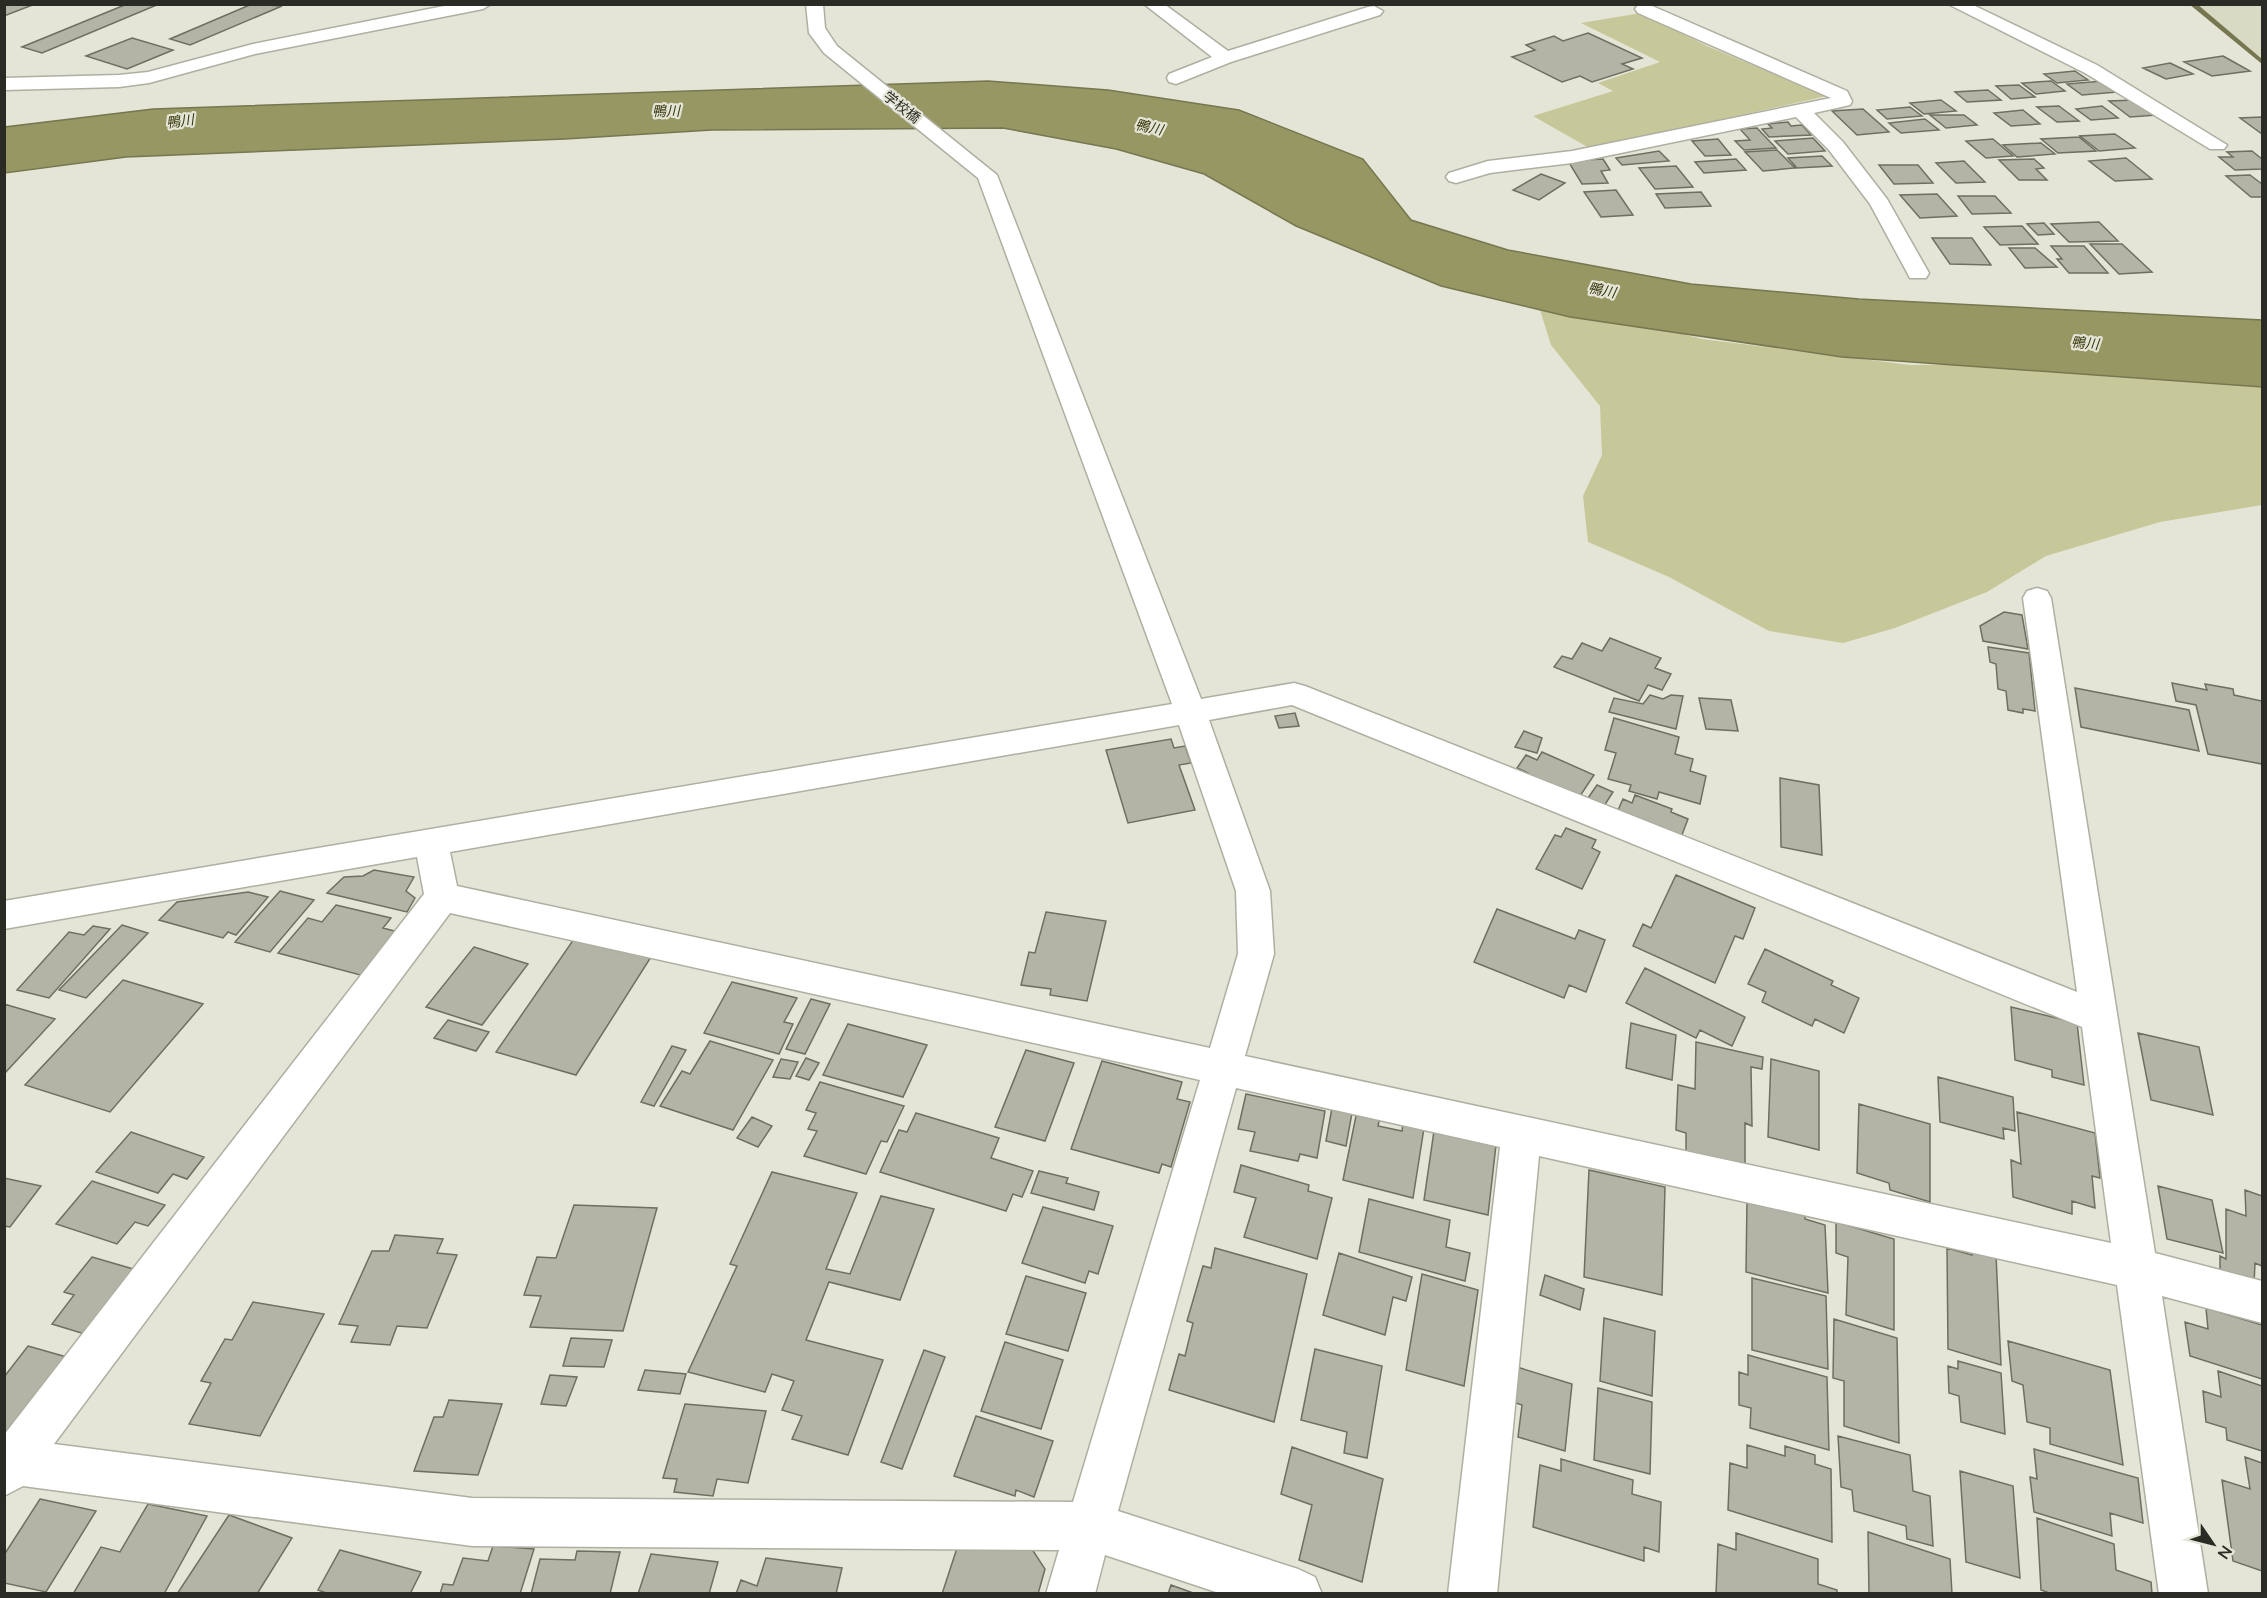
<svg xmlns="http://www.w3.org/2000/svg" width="2267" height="1598" font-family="Mulish,'Noto Sans JP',sans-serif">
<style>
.built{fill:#d9dac4}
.green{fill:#c7c89a}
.water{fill:#969762;stroke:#767750;stroke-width:1.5}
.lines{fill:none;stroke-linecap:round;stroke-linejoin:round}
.stream{fill:#767750;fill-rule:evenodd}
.building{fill:#b4b4a6;stroke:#6e6f61;stroke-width:1.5}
.minor-casing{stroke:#afafa1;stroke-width:3}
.minor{fill:#fff;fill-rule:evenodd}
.labels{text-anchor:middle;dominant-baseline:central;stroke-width:4.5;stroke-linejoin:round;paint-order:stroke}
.far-street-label{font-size:14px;fill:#2b2b25;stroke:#e4e5d6}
.far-water-label{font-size:14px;font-style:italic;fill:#37370c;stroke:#e4e5d6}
</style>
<rect width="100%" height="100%" fill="#e4e5d6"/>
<path class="built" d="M2195 5H2262V60L2252 51Z"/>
<path class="green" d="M1641 13 1707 46 1827 96 1591 149 1533 116 1613 91 1598 83 1660 62 1581 23Z
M1536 297 1702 339 1910 365 2026 364 2262 385V505L2160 522 2046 556 1987 592 1895 628 1843 643 1769 631 1669 577 1588 542 1583 496 1602 455 1600 406 1551 345Z"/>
<path class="water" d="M988 81 1108 90 1239 110 1363 159 1411 220 1508 250 1691 284 1859 299 2262 320V387L1842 357 1570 317 1441 286 1296 226 1204 174 1116 149 1003 128 712 130 565 139 126 157 5 173V127L153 109Z"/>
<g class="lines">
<path class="stream" d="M2189 4H2197L2262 59V64Z"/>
</g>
<path class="building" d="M4 4H35L4 16Z
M127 4H159L42 53 22 47Z
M252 4 282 6 190 45 170 39Z
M1588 33 1642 58 1622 64 1633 69 1592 82 1580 76 1562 82 1512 57 1535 50 1526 45 1554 36 1563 41Z
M132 38 173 50 127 69 86 56Z
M2223 56 2250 71 2212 76 2184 62Z
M2170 63 2193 74 2166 79 2143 68Z
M2075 71 2088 80 2057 83 2044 74Z
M2051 81 2065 91 2036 94 2022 83Z
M2103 81 2118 92 2082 95 2067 84Z
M2019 85 2035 97 2011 99 1996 86Z
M1988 90 2001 100 1967 102 1955 92Z
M1941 100 1956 111 1924 114 1910 103Z
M2136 100 2158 115 2130 117 2109 101Z
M2059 106 2079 121 2057 122 2037 107Z
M2102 106 2118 118 2091 120 2076 109Z
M1910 107 1922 116 1887 119 1877 110Z
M1863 109 1889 132 1857 135 1832 111Z
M2023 110 2040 124 2011 126 1994 113Z
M1930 115H1964L1977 125 1946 128Z
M2262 117V134L2240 118Z
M1925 119 1939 130 1901 133 1889 123Z
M1788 122 1791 126 1802 125 1811 135 1769 137 1762 129 1772 128 1768 124Z
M1757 128 1776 148 1744 150 1735 141 1750 140 1740 129Z
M2115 134 2135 148 2099 151 2080 136Z
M2079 137 2096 151 2058 153 2041 139Z
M1813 138 1825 151 1788 154 1775 141Z
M1718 139 1731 155 1705 156 1692 141Z
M1993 139 2013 156 1986 158 1966 141Z
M2041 143 2055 154 2017 157 2003 145Z
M1777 150 1795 168 1763 171 1745 152Z
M1659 151 1669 161 1622 165 1616 158Z
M2252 151 2262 159V169L2235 170 2219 157H2233L2227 152Z
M1822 156 1832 166 1797 168 1788 158Z
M2126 158 2152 179 2115 181 2089 161Z
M1603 159 1610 170 1601 171 1608 183 1582 184 1568 161Z
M1736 159 1746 170 1704 173 1695 162Z
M2034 159 2044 168 2036 169 2047 180H2019L1999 160Z
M1964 161 1985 182 1956 183 1936 163Z
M1879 165H1918L1933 183 1894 184Z
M1676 166 1693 187 1655 189 1639 168Z
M1541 174 1565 183 1539 200 1513 190Z
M2250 175 2262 184V197H2251L2226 176Z
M1616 190 1633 215 1601 217 1584 192Z
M1701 192 1711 206 1665 208 1656 194Z
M1937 194 1957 216 1920 218 1900 195Z
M1958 196H1995L2011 213 1972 214Z
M2099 222 2118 241 2069 242 2051 224Z
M2044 223 2054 234 2038 235 2027 224Z
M2022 226 2038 244 2000 245 1984 227Z
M1932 238H1972L1991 265 1950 264Z
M2090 244H2122L2152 272 2119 274Z
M2051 246H2084L2108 273H2069L2057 259H2062Z
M2009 248H2035L2057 267 2025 268Z
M2004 612 2022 615 2028 649 1983 641 1980 626Z
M1610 638 1661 658 1655 668 1671 674 1662 690 1648 685 1639 701 1554 667 1562 656 1572 659 1582 643 1602 651Z
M1988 647 2029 653 2035 711 2023 709V713L2008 710 2006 691 1998 689 1996 664 1990 662Z
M2172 683 2207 690 2205 684 2233 689 2234 695 2262 701V764L2208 754 2196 705 2176 701Z
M2075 688 2189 710 2199 751 2081 727Z
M1650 695 1663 699 1671 695 1683 696 1676 729 1609 712 1614 698 1643 704Z
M1699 698 1731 700 1738 731 1706 729Z
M1295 713 1299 726 1279 728 1275 716Z
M1614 718 1679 737 1675 754 1693 759 1690 771 1706 776 1700 804 1659 792 1657 799 1629 791 1631 785 1608 779 1616 753 1605 750Z
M1524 731 1542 738 1537 753 1515 747Z
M1171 739 1174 748 1185 746 1191 763 1179 765 1195 810 1128 823 1106 750Z
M1542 752 1594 775 1580 796 1573 792 1571 795 1527 775 1528 773 1517 768 1526 755 1537 760Z
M1780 778 1819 785 1822 855 1781 847Z
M1597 785 1613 792 1604 806 1588 798Z
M1635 795 1672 809 1671 812 1688 819 1680 840 1662 833 1664 828 1618 810 1623 799 1632 803Z
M1566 828 1596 840 1592 848 1600 852 1582 889 1536 869 1555 835 1561 837Z
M374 870 414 877 406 891 415 898 407 912 327 893 344 877 363 876Z
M1676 875 1755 908 1743 939 1735 936 1715 983 1633 946 1643 924 1651 928Z
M280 891 314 900 270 952 235 942Z
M248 892 268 897 236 935 228 932 223 938 159 920 177 902Z
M336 905 391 918 383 928 398 932 364 976 278 953 308 918 322 922Z
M1497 909 1575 939 1579 930 1605 940 1586 992 1569 985 1564 998 1474 962Z
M1046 912 1106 921 1087 1001 1050 995 1051 989 1021 985 1029 952 1035 953Z
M122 925 148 933 86 998 59 990Z
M93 926 110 929 49 998 17 990 69 932 84 935Z
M576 936 651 957 576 1075 496 1052Z
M474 947 528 964 482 1025 426 1007Z
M1765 949 1833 981 1831 985 1859 998 1844 1033 1815 1019 1812 1026 1762 1002 1766 992 1748 984Z
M1645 968 1745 1017 1732 1046 1700 1030 1696 1038 1626 1003Z
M123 980 203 1004 110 1112 25 1085Z
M732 982 797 998 784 1022 793 1024 779 1054 704 1033Z
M811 999 830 1004 805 1054 786 1049Z
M4 1004 55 1019 4 1074Z
M2011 1007 2077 1023 2084 1085 2052 1077V1070L2015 1060Z
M448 1020 489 1032 476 1051 434 1038Z
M1631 1023 1676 1035 1672 1080 1626 1068Z
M848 1024 927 1045 903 1097 823 1075Z
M2138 1033 2199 1047 2213 1115 2151 1100Z
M710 1041 773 1060 733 1130 660 1106 682 1071 690 1074Z
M1696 1042 1763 1057 1762 1069 1751 1067 1752 1126 1745 1123V1165L1686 1151V1133L1676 1130 1678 1085 1695 1089Z
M672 1046 686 1050 654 1106 641 1102Z
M1026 1050 1074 1063 1045 1141 995 1127Z
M806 1058 819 1063 809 1080 796 1076Z
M781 1059 798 1062 790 1079 773 1077Z
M1771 1059 1819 1071V1150L1768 1137Z
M1102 1061 1182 1082 1177 1099 1190 1102 1171 1167 1162 1164 1159 1173 1071 1149Z
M1938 1077 2013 1097 2015 1131 2003 1128 2004 1139 1940 1122Z
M820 1082 904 1106 887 1142 881 1141 866 1174 804 1156 817 1131 808 1129 816 1113 806 1110Z
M1246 1094 1325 1111 1317 1158 1300 1154 1298 1161 1250 1151 1255 1132 1238 1129Z
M1859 1104 1930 1124V1202L1890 1190 1889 1183 1857 1173Z
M1332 1108 1352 1113 1346 1146 1326 1141Z
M1357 1111 1380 1117 1378 1126 1402 1131 1403 1123 1424 1128 1413 1198 1343 1180Z
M2017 1112 2095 1133 2100 1178 2092 1176 2095 1208 2072 1201V1214L2013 1197 2011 1160 2021 1164Z
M916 1113 999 1138 991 1158 1033 1171 1022 1197 1013 1194 1006 1211 880 1172 899 1130 907 1132Z
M752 1117 772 1126 758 1147 737 1138Z
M1434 1131 1496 1145 1488 1215 1424 1200Z
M131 1132 204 1157 187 1179 173 1174 158 1193 96 1172Z
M1241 1165 1309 1185 1308 1191 1332 1198 1317 1259 1244 1237 1256 1198 1234 1192Z
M1589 1170 1665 1187 1662 1295 1584 1277Z
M1039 1171 1068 1178 1066 1183 1099 1192 1094 1210 1031 1193Z
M772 1172 857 1193 826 1269 850 1274 881 1196 934 1209 900 1300 829 1282 806 1340 883 1360 848 1455 792 1439 802 1416 782 1410 794 1381 772 1374 765 1392 688 1372 737 1266 730 1264Z
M4 1178 41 1186 10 1227 4 1226Z
M92 1181 165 1205 148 1226 135 1222 117 1244 56 1224Z
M2158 1186 2212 1200 2223 1253 2167 1239Z
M2245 1190 2262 1196V1266L2255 1263 2254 1284 2220 1270V1256L2226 1259V1209L2246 1216Z
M1369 1199 1450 1220 1446 1247 1470 1253 1465 1281 1359 1252Z
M1747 1199 1805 1214V1219L1825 1225 1828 1293 1746 1272Z
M574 1205 657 1208 623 1331 530 1327 541 1296 524 1295 537 1257 556 1258Z
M1043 1207 1113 1226 1098 1274 1089 1271 1085 1283 1022 1263Z
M1836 1222 1894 1239V1330L1846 1315 1848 1257 1836 1253Z
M395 1235 443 1239 437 1253 457 1255 427 1328 397 1326 390 1345 351 1342 358 1326 339 1324 372 1251H389Z
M1215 1248 1307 1274 1274 1422 1169 1390 1179 1354 1185 1356 1193 1323 1187 1321 1203 1266 1211 1268Z
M1947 1248 1972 1255V1248L1996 1255 2001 1365 1948 1349Z
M1339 1253 1412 1277 1406 1301 1393 1297 1385 1335 1323 1315Z
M92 1257 140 1271 91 1336 52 1324 74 1295 64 1292Z
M1422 1274 1478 1290 1464 1386 1406 1370Z
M1545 1275 1584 1289 1580 1310 1540 1295Z
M1026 1276 1086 1293 1068 1351 1006 1334Z
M1752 1278 1826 1296 1828 1369 1752 1350Z
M253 1302 324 1314 260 1436 189 1424 211 1383 201 1381 225 1339 232 1340Z
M2206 1308 2262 1325V1379L2190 1356 2185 1322 2208 1329Z
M1604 1318 1655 1331 1652 1396 1600 1381Z
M1834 1319 1897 1338 1899 1443 1844 1426V1381L1833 1378Z
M571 1338 612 1340 604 1367 563 1366Z
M2008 1341 2110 1370 2123 1465 2050 1444V1428L2027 1422 2023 1385 2012 1381Z
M1005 1342 1063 1360 1041 1429 981 1411Z
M28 1346 70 1358 4 1438V1377Z
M1315 1349 1382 1366 1367 1458 1344 1453 1347 1432 1301 1420Z
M924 1350 945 1357 902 1469 881 1462Z
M1748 1355 1827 1377 1829 1450 1750 1428 1751 1408 1739 1405V1372L1748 1375Z
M1958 1361 2001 1373 2005 1434 1961 1422 1959 1396 1949 1393 1948 1366 1958 1369Z
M1517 1367 1572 1384 1565 1451 1518 1437 1522 1405 1513 1402Z
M645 1370 686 1374 680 1394 638 1390Z
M2218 1371 2262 1386V1451L2227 1440 2226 1428 2206 1422 2203 1391 2221 1397Z
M550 1375 577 1377 566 1406 541 1404Z
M1598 1388 1652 1402 1650 1474 1594 1460Z
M449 1400 502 1404 478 1475 414 1471 434 1417H443Z
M685 1404 766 1411 748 1483 717 1479 713 1496 674 1492 677 1479 663 1478Z
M976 1416 1053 1441 1034 1497 1016 1490 1015 1496 954 1476Z
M1838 1436 1910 1455 1913 1491 1930 1496 1933 1546 1907 1539 1906 1526 1854 1511 1852 1490 1841 1487Z
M1747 1445 1785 1456V1446L1815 1455V1464L1831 1469 1832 1542 1728 1510 1730 1463 1747 1468Z
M1292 1447 1383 1479 1362 1582 1299 1560 1312 1505 1281 1494Z
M2034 1449 2138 1478 2143 1523 2110 1513 2112 1536 2034 1512 2030 1477 2037 1479Z
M2245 1457 2262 1463V1571L2233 1561 2222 1480 2250 1489Z
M1561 1459 1633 1480 1632 1494 1661 1502 1659 1552 1644 1547V1561L1533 1527 1540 1465 1561 1471Z
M1960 1471 2013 1486 2020 1578 1966 1562Z
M40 1499 96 1511 46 1592 4 1583V1555Z
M148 1504 207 1516 164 1594H73L101 1547 120 1552Z
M229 1515 292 1538 257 1594H177Z
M2037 1518 2114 1544 2116 1570 2151 1582 2152 1594H2052L2041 1590Z
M1868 1532 1950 1559 1952 1594H1869Z
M1736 1533 1818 1559V1584L1837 1590V1594H1716L1718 1544 1736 1550Z
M958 1545 1030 1546 1045 1569 1038 1594H942Z
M493 1546 534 1549 520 1594H440L443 1584 453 1585 463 1558 488 1561Z
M340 1550 421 1572 410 1594H329L318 1590Z
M577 1551 620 1552 610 1594H531L540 1559 575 1560Z
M651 1554 718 1562 709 1594H638Z
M766 1558 842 1568 836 1594H736L741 1580 757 1586Z
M1171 1585 1196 1594H1168Z"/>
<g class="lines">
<defs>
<path id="minor" d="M454 4H491L483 9 255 54 149 83 119 87 4 90V78L119 75 148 72 253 44Z
M806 4H823L825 28 837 46 997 175 1201 699 1294 683 1305 686 2077 992 2023 598 2027 591 2037 588 2047 591 2051 598 2155 1253 2262 1281V1323L2162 1296 2208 1594H2159L2117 1285 1539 1156 1497 1594H1448L1500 1147 1236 1088 1118 1511 1298 1569 1315 1577 1322 1594H1222L1105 1555 1095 1594H1046L1059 1550 472 1546 23 1486 4 1496V1435L424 894 417 857 4 929V901L1172 704 978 178 824 53 809 33ZM1292 705 2082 1027 2111 1243 1245 1056 1274 954 1270 891 1209 720ZM1179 725 1236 891 1238 954 1210 1048 457 886 450 852ZM450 913 1200 1080 1073 1502 472 1498 54 1444Z
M1144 4H1164L1228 51 1368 7 1374 6 1383 11 1380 15 1231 62 1176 84 1169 82 1167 78 1169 74 1212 57Z
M1948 4H1971L2097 65 2227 145 2224 149H2210L2085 73Z
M1638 5H1650L1847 91 1852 101 1850 105 1814 113 1843 142 1887 199 1929 273 1926 278H1910L1870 204 1829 150 1796 117 1572 163 1490 173 1456 183 1449 181 1446 177 1449 173 1488 161 1572 151 1831 98 1638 13 1635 9Z"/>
</defs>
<use href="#minor" class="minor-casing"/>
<use href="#minor" class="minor"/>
</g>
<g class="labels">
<g class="far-street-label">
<text transform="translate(902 107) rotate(38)">学校橋</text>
</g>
<g class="far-water-label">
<text transform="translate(666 111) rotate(-1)">鴨川</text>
<text transform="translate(180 121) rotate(-7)">鴨川</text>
<text transform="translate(1149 127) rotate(13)">鴨川</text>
<text transform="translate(1602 290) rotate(11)">鴨川</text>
<text transform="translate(2085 343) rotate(5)">鴨川</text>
</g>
</g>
<rect width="2267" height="1598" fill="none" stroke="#2b2b25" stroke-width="12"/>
<g transform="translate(2213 1544) rotate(125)" stroke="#e4e5d6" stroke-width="4.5" paint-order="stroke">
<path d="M0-4.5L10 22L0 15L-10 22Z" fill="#2b2b25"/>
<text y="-9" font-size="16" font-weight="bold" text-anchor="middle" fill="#2b2b25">N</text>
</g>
</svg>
